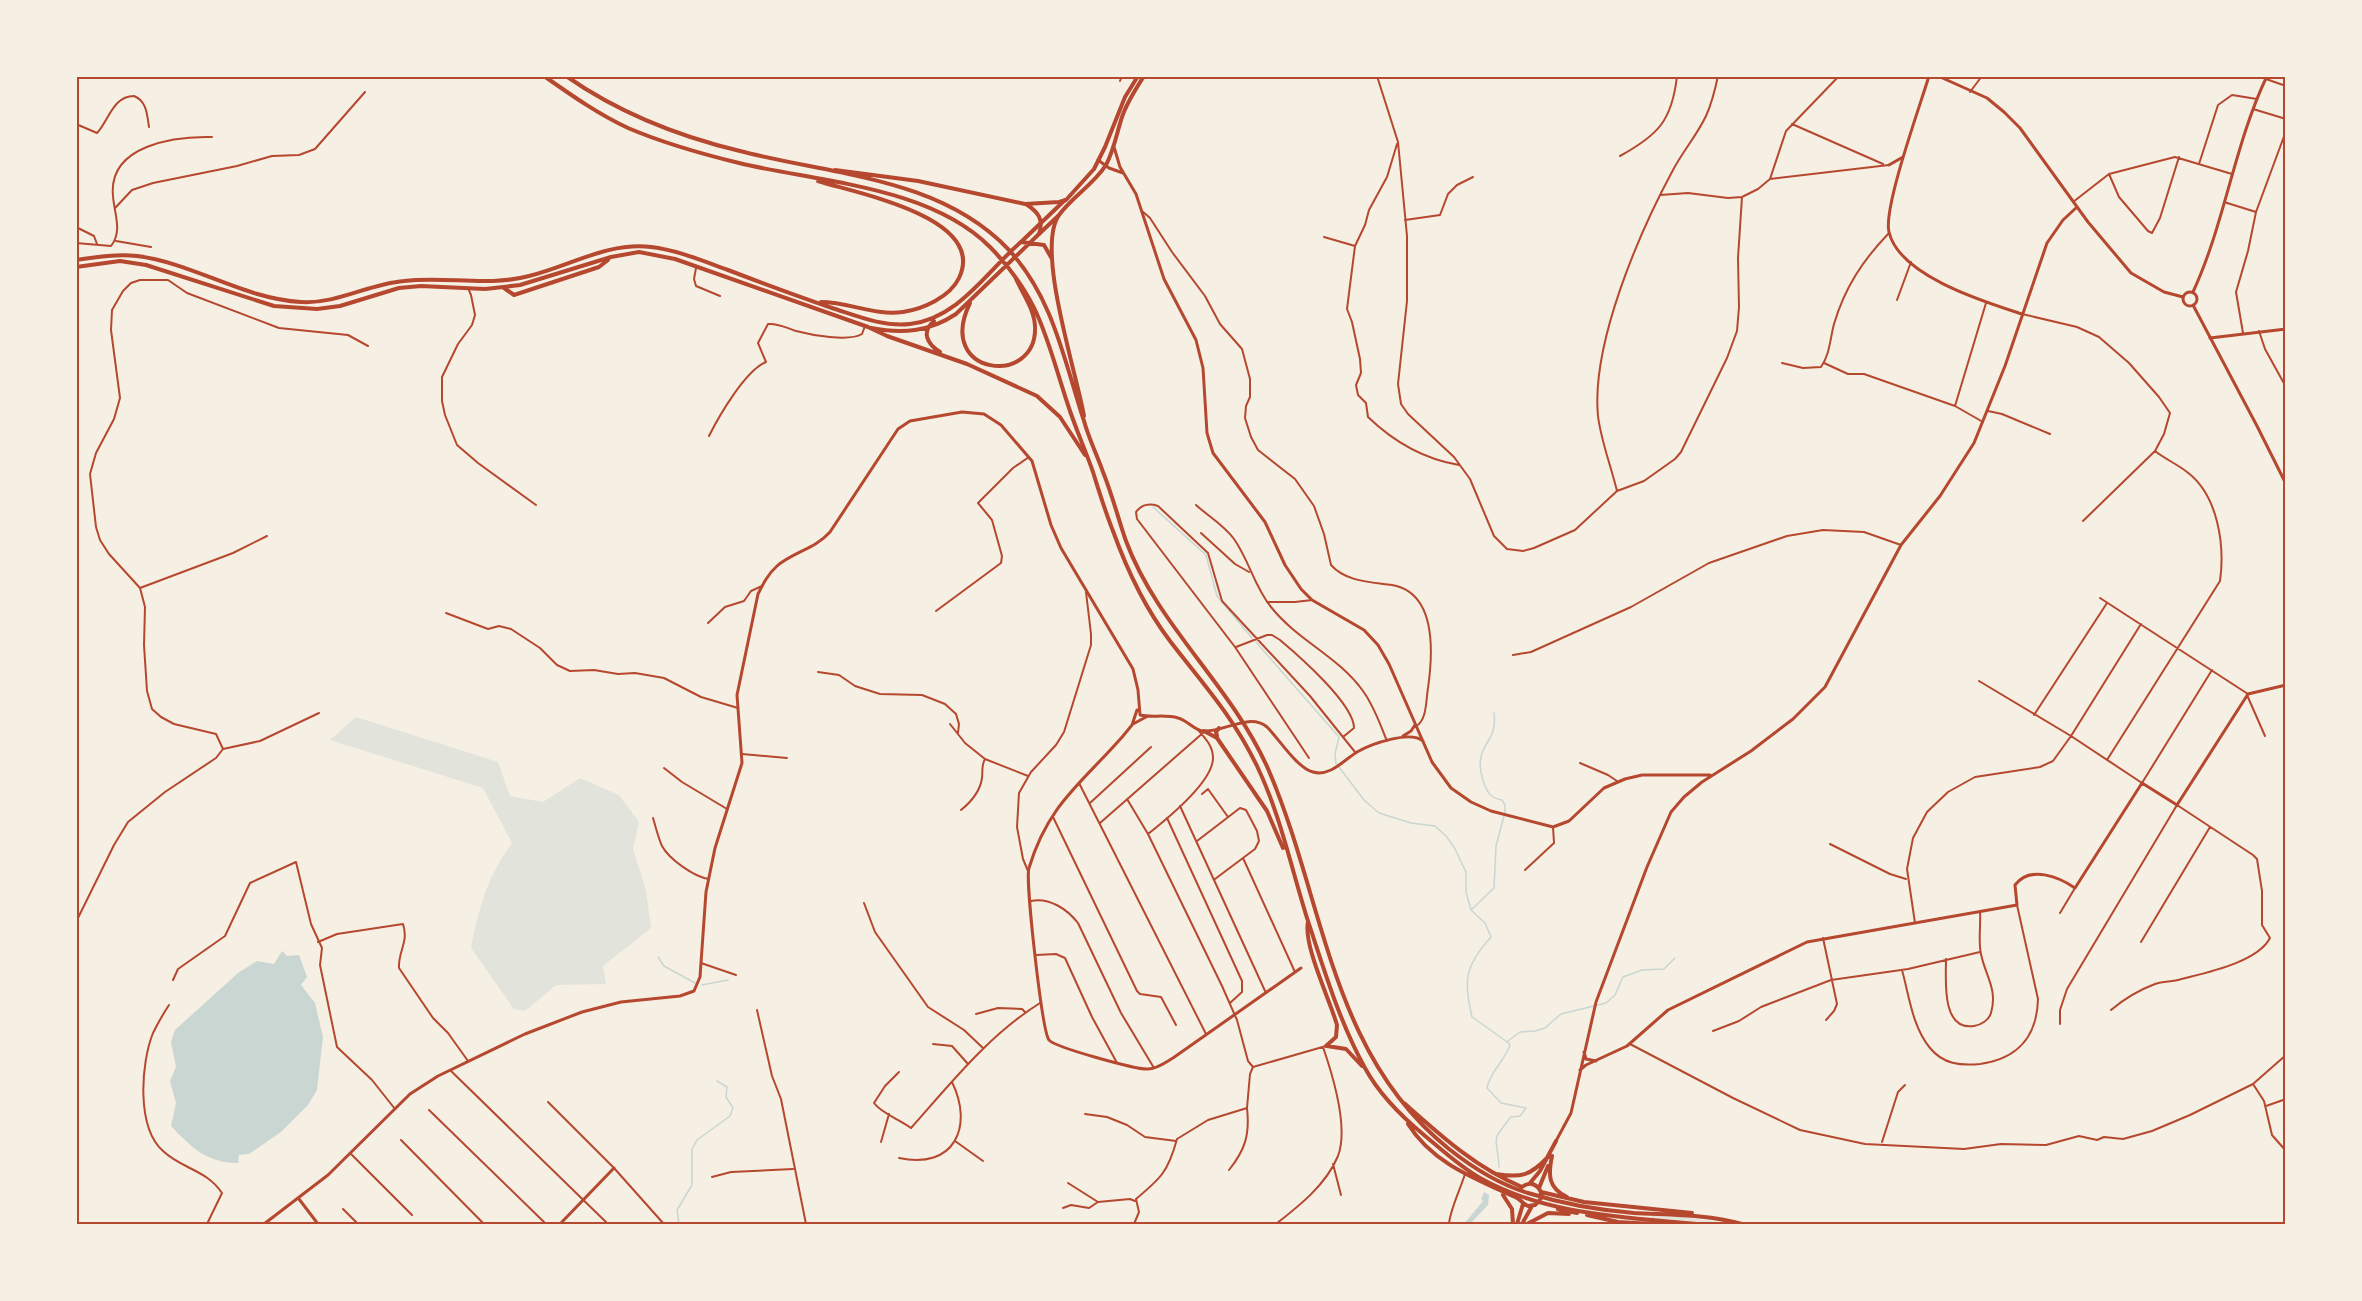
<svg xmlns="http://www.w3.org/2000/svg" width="2362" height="1301" font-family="'Alegreya Sans',sans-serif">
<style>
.green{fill:#e2e4dc}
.water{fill:#c9d6d2}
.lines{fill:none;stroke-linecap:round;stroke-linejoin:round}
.stream{stroke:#c9d6d2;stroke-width:1.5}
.minor{stroke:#b5482f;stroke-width:2}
.tertiary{stroke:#b5482f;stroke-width:3}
.secondary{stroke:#b5482f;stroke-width:3}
.primary{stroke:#b5482f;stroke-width:4}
.trunk{stroke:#b5482f;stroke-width:4}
.neatline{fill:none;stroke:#b5482f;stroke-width:2}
</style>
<rect width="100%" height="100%" fill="#f6efe4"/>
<path class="green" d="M356 717 498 762 510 796 543 802 580 778 619 795 639 822 633 849 646 890 651 928 603 966 606 984 556 985 525 1011 514 1009 471 948C479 908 487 877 512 843L483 788 330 740Z
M1652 1216 1682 1217 1732 1224 1651 1218Z"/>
<path class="water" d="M282 951 287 956 299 955 307 977 301 985 315 1003 323 1037 317 1090 308 1105 281 1132 249 1154 239 1155 238 1163C207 1163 192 1148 171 1126L176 1103 170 1081 176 1067 171 1042 175 1030 238 973 257 961 274 964Z
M1484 1192 1489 1195 1488 1205 1470 1224H1464L1483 1201 1481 1199Z"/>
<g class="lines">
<path class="stream" d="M1153 507 1206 555 1217 596 1252 638
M1256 642 1339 737 1335 754 1336 764
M1494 713C1497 738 1485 739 1481 757 1478 768 1484 791 1493 797 1496 799 1499 799 1502 800L1505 805V812L1496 846 1494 888 1471 910 1485 923 1491 937C1464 967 1464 980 1472 1017L1510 1044C1508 1057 1490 1071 1487 1088L1501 1103 1526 1108 1520 1116 1511 1117C1488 1145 1498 1135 1499 1167
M1339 767 1364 800 1379 813 1411 823 1435 826 1446 836 1454 847 1466 872V892L1471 910
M658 957 664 966 695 983
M702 985 728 980
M1508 1041 1520 1032 1535 1031 1545 1028 1561 1014 1606 1003 1615 995 1623 977 1642 970 1664 969 1675 958
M679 1224 677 1210 692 1185V1149L697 1140 730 1116 733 1108 726 1097 727 1087 717 1081"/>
<path class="minor" d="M1377 76 1398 142 1407 236V301L1398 384 1401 404 1408 414 1454 457 1470 479 1494 536 1507 549 1523 551 1534 548 1575 530 1617 491 1644 481 1675 459 1681 452 1727 358 1737 331 1739 307 1738 258 1742 197
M2266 79 2286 86
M1120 81 1122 76
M1970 92 1982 76
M2253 109 2286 119
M76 124 97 133C109 120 113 96 134 96 147 101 147 115 149 127
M1792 124 1883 164
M1397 144 1387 177 1369 210 1365 225 1355 246 1347 309 1352 322 1360 359 1361 373 1356 385 1358 395 1366 403 1368 417C1394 442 1423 459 1459 465
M1620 156C1658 135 1672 121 1677 76
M2199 164 2218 105 2232 95 2257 99
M2109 174 2119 197 2148 231 2152 233 2160 218 2179 157
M1770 179 1889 165
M1660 195 1688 193 1728 198 1742 197 1758 189 1770 179 1786 131 1839 76
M2073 202 2109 174 2175 157 2232 174
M2224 202 2256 212
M115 208 132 190 153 183 237 166 272 156 299 155 315 149 365 92
M1142 211 1150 218 1172 252 1205 296 1220 324 1242 349 1250 379V397L1246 406 1245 418 1251 437 1258 450 1295 479 1314 506 1324 534 1331 565C1346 582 1371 582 1392 585 1437 593 1433 653 1428 688 1426 699 1427 721 1416 726
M1405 220 1440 215 1448 194 1457 185 1473 177
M76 227 94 236 97 244
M1324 237 1355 246
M116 241 151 247
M76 243 111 246C123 231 114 213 113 196 108 145 175 136 212 137
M696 268 694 279 696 286 720 296
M468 288 471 295 475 315 472 325 458 344 442 377V401L445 415 457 445 478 463 536 505
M1897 300 1911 262
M2022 314 2077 327 2099 337 2129 363 2159 397 2170 413 2164 434 2155 451 2083 521
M2259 331 2265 349 2286 387
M2243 333 2236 292 2248 251 2256 212 2286 131
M1782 363 1803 368 1821 367C1830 354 1830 339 1834 324 1845 287 1863 260 1889 233
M1824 363 1848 374H1864L1955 406 1983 422
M1955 406 1986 303
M1988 411 2002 414 2050 434
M709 436C719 416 745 371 766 362L758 343 768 324C778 323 787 328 796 331 811 335 849 342 862 334L865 326
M1617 491C1611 466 1601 441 1598 416 1591 344 1639 233 1673 170 1683 151 1697 135 1706 116 1712 103 1715 90 1718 76
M1196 505C1208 516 1224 525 1234 539 1249 560 1254 586 1271 607 1297 640 1339 657 1363 691 1374 706 1380 724 1387 741
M1201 533 1235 564 1249 572
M140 588 233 553 267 536
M2100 598 2248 694
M1267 602H1295L1312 600
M936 611 1001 563 1002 556 992 520 978 503 1013 468 1029 457
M446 613 488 629 499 626 511 629 540 648 557 665 570 671 594 670 618 674 635 673 664 678 701 697 738 708
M708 623 725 607 744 601 751 591 762 586
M1236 647 1267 635H1272L1280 640C1299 656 1354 704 1354 728L1343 737
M1513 655 1531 652 1631 607 1709 563 1787 536 1823 530 1864 532 1901 545
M818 672 839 675 855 686 880 694 922 695 945 704 956 714 959 724 958 733
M1979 681 2071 736 2142 783 2212 670
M2247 695 2265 736
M2034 715 2107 603
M950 724 965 743 985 759 1028 776
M223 749 216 734 174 724 161 717 152 709 147 691 144 645 145 607 140 588 109 554 100 540 96 527 90 474 96 453 114 419 120 398 111 330 112 310 123 291 131 283 140 280H168L187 293 279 328 348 335 368 346
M742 754 787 758
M1309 758 1235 647 1137 519 1136 512C1142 504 1149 503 1158 506L1208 553 1222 601 1310 696 1355 752
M2107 760 2220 581C2225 545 2218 495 2187 472 2177 464 2165 459 2155 451
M1580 763 1608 775 1617 781
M664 768 682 782 727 809
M1079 783 1206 1034
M1202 794 1208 789 1228 817
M1127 799 1148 834 1222 986 1237 1020 1248 1061 1253 1067
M1090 803 1151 747
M1180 806 1266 993
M961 810C971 802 980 792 982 778 983 770 981 766 985 759
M1053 817 1137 991 1140 994 1161 997 1176 1025
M653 818C656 828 658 837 662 846 669 859 694 877 709 879
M1167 818 1242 981V992L1230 1003
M1100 823 1204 732
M1148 834C1167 819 1213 781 1213 758 1213 746 1205 738 1198 730
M1197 841 1240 808 1246 810 1257 831 1259 841 1255 849 1215 879
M1830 844 1890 874 1906 879
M1243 858 1295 972
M1525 870 1554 843 1553 827
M1028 871 1023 859 1017 827 1019 793 1031 772 1056 745 1064 732 1091 645V634L1086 592
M1031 901C1049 897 1067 909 1078 923L1121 1013 1154 1068
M864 903 875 932 928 1007 964 1030 983 1048
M2060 913 2075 888
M76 922 114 845 128 822 165 792 216 758 223 749 260 741 319 713
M1915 923 1907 869 1913 838 1927 812 1948 792 1975 777 2040 767 2053 761 2071 736 2141 624
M1823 938 1837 1004 1834 1011 1826 1020
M318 942 337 934 403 924C409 942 398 951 399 968L433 1018 448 1033 468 1061
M2141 942 2210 827
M1036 955 1056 954 1065 958 1092 1017 1117 1063
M1946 959C1946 980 1941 1031 1974 1026 1981 1025 1989 1020 1991 1013 1998 989 1985 975 1981 954 1978 942 1981 926 1980 912
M701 963 736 975
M1902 970C1909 995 1912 1026 1930 1048 1943 1064 1960 1066 1980 1064 2017 1059 2037 1037 2038 999L2017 905
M173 980 178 969 225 936 250 883 296 862 311 924 322 948 320 965 337 1047 372 1080 395 1109
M169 1005C163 1014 158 1023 153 1033 141 1063 136 1127 163 1151 182 1169 207 1170 222 1193L207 1224
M757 1010 772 1076 781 1099 806 1224
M976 1014 998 1008 1022 1009 1025 1012
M2060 1024V1010L2067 989 2177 805 2253 855 2257 859 2262 891V925L2270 938C2257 963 2204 973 2178 980 2171 982 2163 981 2155 984 2139 990 2124 999 2111 1010
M1713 1031 1739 1021 1761 1007 1831 980 1908 969 1980 952
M933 1044 952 1046 968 1064
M1630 1044 1733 1098 1800 1130 1865 1144 1964 1149 2001 1144 2046 1145 2079 1136 2097 1140 2104 1137 2123 1139 2152 1131 2190 1115 2253 1084
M2286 1055 2253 1084 2264 1101 2272 1135 2286 1151
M450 1070 608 1224
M899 1072 885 1086 874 1103C881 1113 899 1119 911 1128 951 1083 989 1035 1040 1003
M548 1102 614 1168 663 1223
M2266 1106 2286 1099
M429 1110 546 1224
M1085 1114 1107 1117 1127 1125 1145 1137 1176 1141
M401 1140 484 1224
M955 1141 983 1161
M881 1142 889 1114
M1882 1142 1898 1092 1905 1085
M350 1153 412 1215
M899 1158C954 1170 974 1127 952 1082
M1333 1164 1341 1195
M1229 1170C1245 1150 1250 1135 1247 1108
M712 1177 731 1172 793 1169
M1068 1183 1098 1202
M1063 1208 1071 1205 1089 1208 1098 1202 1130 1199 1135 1201
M343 1209 358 1224
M1134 1224 1139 1212 1136 1199C1161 1178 1168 1172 1177 1139L1208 1120 1247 1108 1250 1074 1253 1067 1326 1046
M1276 1224C1299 1206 1326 1185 1338 1156 1349 1127 1333 1076 1323 1047
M1449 1224C1450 1210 1460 1190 1465 1174"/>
<path class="tertiary" d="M1929 76C1920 106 1883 208 1889 232 1899 276 1985 302 2022 314
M1114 147 1120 167 1136 194 1164 279 1196 340 1203 368 1207 433 1213 453 1265 522 1285 565 1301 589 1312 600 1364 630 1378 645 1389 664 1432 762 1451 788 1471 802 1491 811 1553 827 1569 821 1604 788 1625 779 1642 775H1710
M1098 160 1109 168 1123 173
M1889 165 1903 157
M2210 338 2286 329
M1137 710 1132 725 1123 736C1082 783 1048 804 1029 868 1025 879 1042 1031 1049 1040 1054 1047 1137 1070 1148 1069 1157 1069 1166 1062 1173 1058L1301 968
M1133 724 1146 717
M1403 736 1411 731 1415 725
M1584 1052 1586 1059 1596 1061
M1580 1070 1586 1065 1627 1046 1668 1010 1807 942 2017 905 2015 885C2030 865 2059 877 2075 888L2142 783 2177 805 2248 694 2286 685
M1556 1141 1571 1113 1596 1002 1647 867 1671 812 1684 797 1702 782 1751 751 1793 719 1825 687 1901 545 1940 496 1974 443 2005 366 2047 243 2063 220 2077 207
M264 1224 328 1175 410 1094 438 1076 525 1034 582 1012 621 1002 680 996 694 991 700 977 706 892 715 848 742 763 737 695 758 594C763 584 768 574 777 566 793 552 815 549 830 532L898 429 910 421 962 412 984 414 1001 425 1032 461 1051 525 1061 548 1133 669 1138 690 1140 715C1152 718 1165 714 1178 718 1187 720 1194 730 1203 731 1223 733 1249 712 1267 727 1279 739 1297 768 1313 772 1330 777 1344 760 1357 752 1371 744 1410 730 1423 741
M560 1224 614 1168"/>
<path class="secondary" d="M1938 76 1987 98 2004 112 2020 128 2088 222 2131 273 2164 292 2183 297
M2183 299a7 7 0 1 1 14 0a7 7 0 1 1-14 0Z
M2193 292C2225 223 2234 145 2267 76
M2193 305 2257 426 2286 484
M299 1199 318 1224"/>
<path class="primary" d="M1039 234 1058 216
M1021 242 1065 200"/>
<path class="trunk" d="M544 76C571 95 598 114 628 128 663 143 702 154 739 163 818 182 929 186 990 247 1041 299 1046 339 1068 405 1075 427 1085 449 1093 472 1099 491 1105 511 1113 531 1127 570 1145 608 1170 641 1203 684 1233 716 1257 766 1280 814 1291 867 1307 918 1324 969 1339 1021 1365 1068 1379 1094 1401 1116 1424 1135 1442 1150 1459 1166 1480 1178 1546 1215 1624 1217 1697 1224
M566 76C619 113 677 136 740 151 831 175 939 177 1008 249 1053 297 1064 360 1084 421 1089 439 1097 455 1103 472 1112 494 1118 518 1126 541 1158 627 1233 687 1269 771 1325 902 1330 1054 1449 1149 1473 1168 1498 1184 1528 1193 1563 1204 1598 1210 1634 1213 1671 1215 1706 1214 1742 1224
M835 170 918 181 1025 204 1059 202 1066 200 1094 169 1105 147 1125 97 1138 76
M818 181C855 193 988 217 959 278 950 297 923 309 903 312 874 316 849 302 821 302
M76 260C97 257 116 254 137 256 193 263 244 299 301 302 338 304 368 284 404 281 446 276 488 287 529 276 570 266 607 242 651 247 677 250 703 261 728 270 762 283 797 296 832 308 857 316 883 327 910 324 959 318 986 272 1021 242L1044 245 1052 259
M76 267 120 261 146 265 274 306 317 309 340 306 399 288 421 286 485 289 520 285 611 257 639 252 675 259 868 327 887 336 967 364 1037 396 1060 417 1085 455
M504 288 514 295 599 267 608 260
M970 303C934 376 1038 388 1035 326 1034 309 1023 294 1016 279
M934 321C921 332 927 344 940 352
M871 328C902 334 929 332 956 314L1039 234C1044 219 1038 212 1026 204
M1084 416C1077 374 1035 249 1059 215 1072 197 1094 184 1106 165 1114 150 1117 132 1122 117 1127 102 1135 90 1144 76
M1204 731 1217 738 1267 811 1283 848
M1217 736 1216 732 1219 728
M1308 922C1303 945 1330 1000 1337 1025L1336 1037 1326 1046
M1327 1046 1346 1049 1362 1066
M1404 1103C1441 1136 1476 1168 1522 1187 1530 1181 1537 1184 1541 1192L1540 1200 1535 1205 1528 1206C1523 1204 1521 1200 1517 1198 1476 1179 1433 1164 1408 1124
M1552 1156C1548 1175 1548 1188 1567 1197
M1496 1174C1521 1178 1530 1176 1548 1157
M1530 1183 1540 1171 1556 1141
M1539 1188 1548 1166
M1541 1192 1584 1202 1692 1213
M1503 1195 1512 1209 1513 1224
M1558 1209 1577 1213
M1587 1215 1618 1222 1652 1224
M1517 1224 1523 1204
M1522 1224 1532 1206
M1527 1224 1548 1213 1569 1214"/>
</g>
<rect width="2362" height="1301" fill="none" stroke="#f6efe4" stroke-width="156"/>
<rect x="78" y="78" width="2206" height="1145" class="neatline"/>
</svg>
